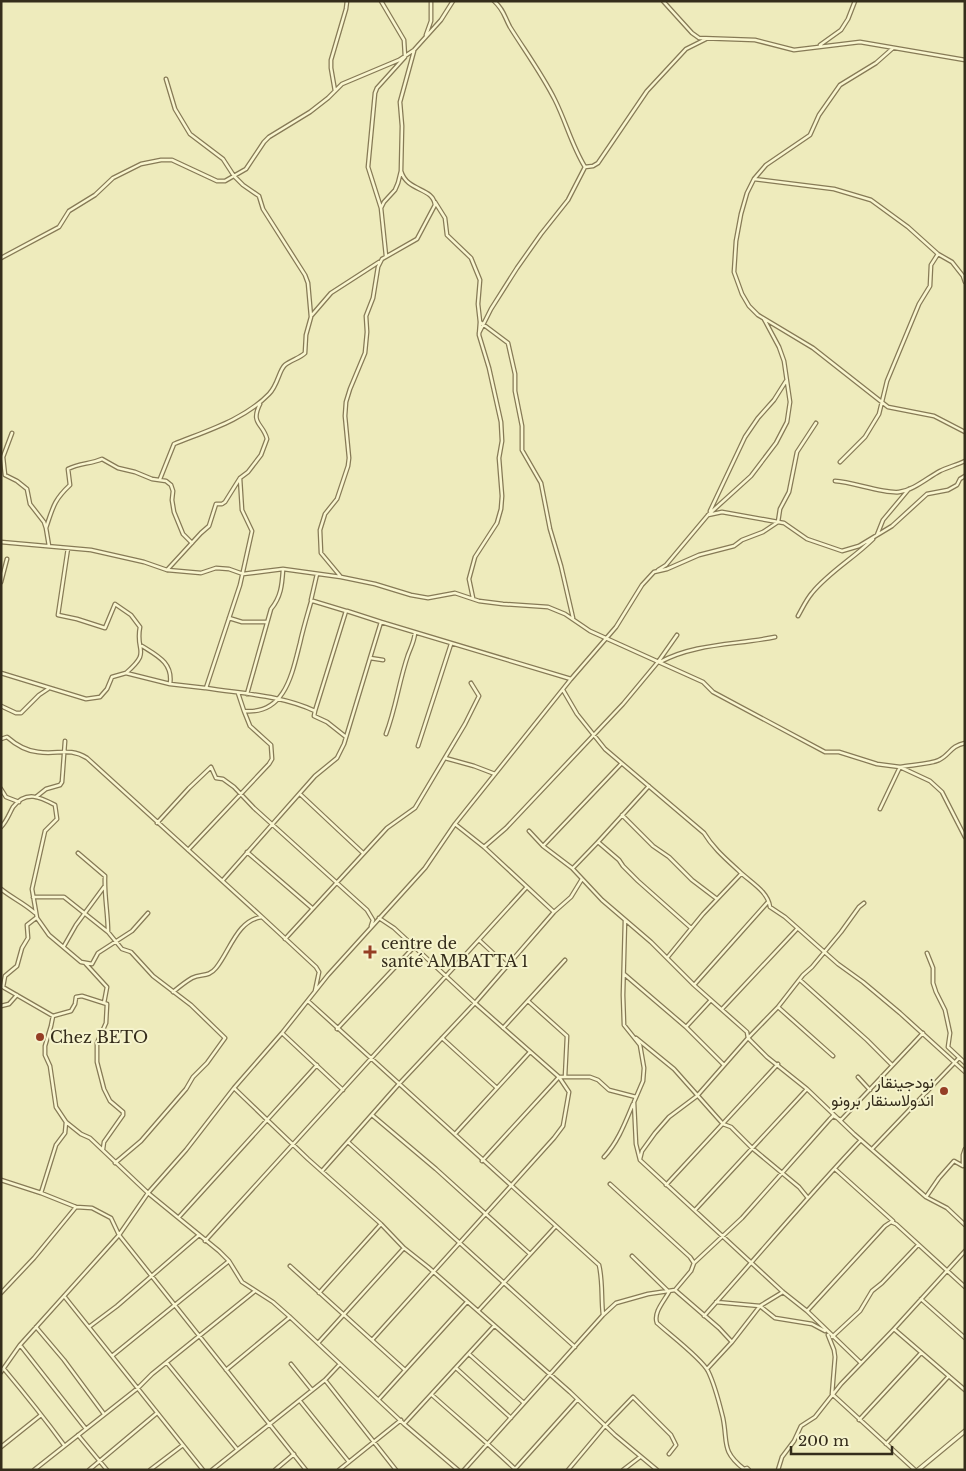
<svg xmlns="http://www.w3.org/2000/svg" width="966" height="1471" font-family="'Libre Baskerville',Vazirmatn,serif">
<style>
.lines{fill:none;stroke-linecap:round;stroke-linejoin:round}
.minor-casing{stroke:#867a56;stroke-width:5}
.tertiary-casing{stroke:#867a56;stroke-width:5.5}
.minor{stroke:#f9f6cf;stroke-width:2.5}
.tertiary{stroke:#f9f6cf;stroke-width:3}
.poi-dot{fill:#953e25;stroke:#f5f3cc;stroke-width:2}
.labels{text-anchor:middle;dominant-baseline:central;stroke-width:4;stroke-linejoin:round;paint-order:stroke}
.poi-label{font-size:16px;fill:#352d1b;stroke:#f5f3cc;text-anchor:start}
</style>
<rect width="100%" height="100%" fill="#eeebbc"/>
<g class="lines">
<defs>
<path id="minor" d="M494 1C504 10 504 16 510 27 525 51 542 74 555 100 566 122 572 146 585 167
M663 1 692 33 699 38 755 40 794 50 860 42 965 60
M426 35 431 21V1
M820 45 841 30 848 19 855 1
M893 48 876 63 840 85 819 115 810 135 766 165 754 179 747 193 741 214 736 241 734 272 742 294 749 306 758 315 813 348 888 407 934 416 965 432
M335 91 331 68V60L346 9 347 1
M401 171C407 192 433 187 435 205L417 239 382 259 378 267 373 298 366 316 367 332 365 353 350 389 346 402 345 416 349 458 348 466 337 499 325 514 320 530 321 553 341 577 375 584 411 595 428 598 455 593 479 601 503 604 548 607 565 614 590 631 703 682 713 692 825 752H839L877 764 900 767 930 781 942 792 965 837
M754 179 834 189 871 200 908 227 938 254 952 262 963 276 965 282
M435 202 445 218 447 235 471 258 480 280 478 304 480 322 479 335 489 368 501 422 502 441 499 458 502 496 501 509 497 523 475 557 469 579 473 598
M381 208 368 167 375 93 377 88 405 57 404 40 381 1
M386 256 381 208 384 202 395 190 398 183 401 171 402 126 400 102 414 51
M1 258 59 227 69 211 95 195 113 178 141 164 161 160H172L217 181H225L246 169 264 142 269 137 310 112 328 98 342 84 399 60 414 50 441 20 453 1
M312 315 331 293 379 262
M480 322 508 343 515 374V391L522 426V450L541 483 550 529 561 566 573 618
M479 333 491 309 517 268 541 234 568 200 585 167 593 166 598 163 647 91 686 49 706 39
M12 433 3 457 5 475 17 481 27 489 30 504 44 522 46 528 49 546
M840 462 865 437 879 414 887 381 919 304 930 286 931 265 938 254
M160 479 174 444C206 431 244 420 269 394 278 385 279 370 285 365 291 360 300 358 305 353L306 335 311 317 308 283 305 275 263 209 259 196 243 185 234 176 223 159 190 134 175 109 166 79
M835 481C853 482 884 494 899 492 914 490 927 478 940 471 948 467 957 465 965 461
M710 511 745 437 758 418 774 400 786 381
M708 515 722 512 778 522 780 509 789 492 797 452 816 423
M46 528C53 507 54 500 70 485L68 469C79 463 91 464 102 459L118 468 135 472 152 479 166 481 171 485 173 491 172 500 174 512 183 534 192 543
M877 535 883 520 909 489
M1 542 91 550 144 562 167 570 201 573 216 568 229 569 243 574 283 569 341 577
M68 548 58 615 77 619 105 628 115 604 131 615 140 627C135 653 152 650 126 673
M167 570 201 533 209 526 216 504H222L225 502 240 478 248 472 261 455 267 439C263 423 250 424 260 404
M658 570 666 565 708 515 751 476 776 443 787 422 790 402 784 361 779 347 764 319
M1 582 7 559
M311 600 317 574
M347 611 381 622 370 658
M798 616C802 609 806 600 812 593 829 572 854 558 873 539
M229 618 242 622H267
M381 622 571 679
M142 646C158 656 173 663 170 684L205 688
M660 662C695 643 736 645 775 637
M1 673 86 699 100 697 107 689 112 677 126 673 170 684
M563 690 577 714 605 749 704 833C713 848 726 859 739 871 750 882 768 891 770 907L785 917 838 964 863 982 900 1013 965 1072
M238 693 244 711
M247 694 271 609C281 597 282 585 283 570
M1 706 16 713H21L39 695 48 689
M315 711 314 716 327 722 346 737
M386 734C396 708 399 681 408 655 411 647 414 642 415 633
M1 739 7 737C15 744 27 751 38 752 58 755 69 747 87 758L262 917
M418 746 451 644
M445 758 474 766 495 774
M649 786 598 842 619 860 623 866 638 881 691 928
M1 789 6 797 19 802
M300 794 363 853
M36 797 46 789 60 785 62 782 65 741
M880 809 900 767C910 765 931 764 939 760 950 755 950 746 965 743
M622 815 653 846 669 857 692 880 717 899
M157 823 189 788 211 767 216 778 223 779 234 787 254 808 367 910 373 920 371 926
M455 824 484 847 554 912
M1 827C7 821 9 814 13 807 26 790 40 797 55 805L57 819 45 831 32 889 37 918 49 935 81 962 92 964 98 953 132 931 148 913
M529 831 543 846 572 868 602 900 651 942 694 985 747 1032 748 1038 767 1057 807 1089 854 1134 926 1197 947 1208 965 1225
M543 846 621 764
M484 847 506 828 623 704 658 662 677 635
M188 850 269 764 272 759 271 745 250 726 244 711C285 715 292 674 300 643 303 629 307 616 311 602L313 601 346 611 315 711C281 695 243 694 206 688L240 585 252 531 242 510 240 478
M247 852 312 908
M78 853 105 876C104 895 108 913 108 932L122 949 131 952 153 976 191 1005 225 1038 207 1063 193 1077 186 1089 141 1141 115 1163
M573 868 598 842
M223 880 315 776 337 758 344 744 370 658 383 660
M1 889C12 898 24 903 35 913
M33 897H64L108 932
M625 920 623 995 624 1025 640 1045 644 1068 643 1081 634 1102 636 1144 640 1160 783 1292 807 1311 861 1363
M285 939 387 828 415 808 465 724 479 696 471 683
M479 940 507 966
M64 946 76 925 104 887
M927 953 933 968V983L936 992 945 1010 950 1033 948 1047 965 1063
M667 958 703 914 741 874
M85 963 107 987 104 1003
M624 974 686 1027 724 1065
M800 980 867 1040 892 1065
M694 985 768 902
M1 986 53 1016 71 1011 75 1004 76 997 82 996 107 1004 106 1023 97 1043V1062L104 1089 110 1101 123 1112V1115L104 1142 103 1149
M3 987 5 976 17 966 22 948 28 938 27 925 36 918
M173 992C179 987 185 982 192 978 201 973 208 978 216 968 230 951 237 920 262 917L316 967 319 972 315 991
M308 1001 599 1265C603 1282 601 1298 603 1315
M528 1001 567 1036 565 1077
M1 1006 9 1004 17 995
M778 1007 833 1056
M722 1009 797 929
M686 1027 711 1000
M503 1028 565 960
M337 1029 414 947
M282 1033 343 1090
M442 1038 497 1088
M636 1038 674 1069 723 1124 731 1127 752 1148 799 1187 808 1198
M858 1077 870 1090
M234 1088 308 1159 381 1224 404 1248 428 1267 570 1392 615 1435 657 1470
M372 1115 436 1169 530 1254
M66 1122 81 1134 90 1138 148 1193 219 1251 229 1261 242 1282 273 1302 290 1317 404 1424 458 1470
M455 1134 530 1052
M348 1142 575 1347
M872 1149 959 1058
M604 1157C618 1142 625 1123 633 1104
M640 1159 642 1151 655 1133 669 1117 697 1096 748 1038 778 1007 803 975 812 967 841 932 859 907 864 903
M482 1161 559 1077H590L598 1080 609 1090 636 1097
M835 1169 893 1221
M322 1171 398 1085 475 1003 554 912 571 897 582 879
M1 1180 41 1193 76 1207 92 1208 111 1218 119 1235 306 1470
M610 1184 690 1257 694 1263
M666 1185 778 1064
M41 1193 56 1145 65 1133 66 1122 56 1107 50 1066 45 1055V1046L51 1026 53 1016
M926 1197 939 1178 954 1161 963 1166V1155L965 1149
M695 1210 807 1089
M179 1217 317 1065
M205 1241 526 888
M632 1256 669 1292
M290 1266 405 1370
M675 1290 719 1328 732 1342
M669 1292C664 1301 653 1313 657 1323 669 1334 701 1358 708 1371 715 1385 719 1402 723 1418 728 1443 721 1451 744 1469L747 1468 749 1470
M1 1293 34 1258 76 1207
M319 1293 381 1224
M64 1296 203 1470
M921 1299 965 1338
M716 1302 760 1306 775 1318 812 1324 825 1331
M478 1311 556 1226
M807 1311 885 1226 891 1222 896 1224 965 1287
M704 1316C757 1257 807 1197 861 1140
M36 1327 64 1360 104 1414
M89 1327 117 1306 199 1235
M894 1329 965 1390
M828 1335 834 1350 835 1357 832 1394 915 1470
M832 1337 860 1311 872 1291 882 1283 918 1245
M372 1340 554 1138 563 1126 569 1092 559 1077 475 1003 394 928 379 918
M318 1343 404 1248
M20 1345 86 1429
M469 1354 524 1403
M112 1356 229 1261
M167 1363 237 1449
M291 1364 312 1390
M456 1368 511 1418
M4 1369C25 1394 45 1419 64 1445
M707 1369 732 1342 760 1306 783 1292
M226 1370 290 1317
M1 1372 20 1345 119 1235 148 1193 186 1150 234 1088 282 1033 328 975 425 868 455 824 571 679 616 627 642 585 654 572 667 569 699 555 734 546 742 540 763 532 778 522 784 523 807 539 842 551 859 546 892 526 927 494 948 490 957 485 960 479 965 476
M325 1380 396 1470
M432 1395C460 1420 489 1444 516 1470
M379 1399 467 1302
M300 1401 349 1462
M859 1420 921 1353
M404 1424 494 1326
M78 1435 107 1470
M886 1444 949 1376
M1 1447 41 1415
M515 1469 577 1400
M34 1470 138 1388 152 1374 255 1291
M89 1470 157 1413
M150 1470 183 1445
M212 1470 325 1380 340 1364
M275 1470 294 1454
M339 1470 401 1420
M464 1470 603 1315 616 1303 648 1294 675 1290 691 1271 694 1263 742 1218 830 1119 833 1116 841 1120 923 1033
M568 1470 605 1426 633 1397 671 1435 676 1445 669 1454
M623 1470 640 1457
M778 1470 782 1457 794 1441 801 1426 815 1417 841 1384 894 1329 965 1251"/>
<path id="tertiary" d="M918 1470 965 1431"/>
</defs>
<use href="#minor" class="minor-casing"/>
<use href="#tertiary" class="tertiary-casing"/>
<use href="#minor" class="minor"/>
<use href="#tertiary" class="tertiary"/>
</g>
<g class="poi-dot">
<path d="M367.5 944.5h5v5h5v5h-5v5h-5v-5h-5v-5h5z"/>
<circle cx="40" cy="1037" r="5"/>
<circle cx="944" cy="1091" r="5"/>
</g>
<g class="labels">
<g class="poi-label">
<text x="381" y="943">centre de<tspan x="381" dy="18">santé AMBATTA 1</tspan></text>
<text x="50" y="1037">Chez BETO</text>
<text x="934" y="1082" text-anchor="end">نودجينقار<tspan x="934" dy="18">اندولاسنقار برونو</tspan></text>
</g>
</g>
<rect width="966" height="1471" fill="none" stroke="#352d1b" stroke-width="5"/>
<path d="M791 1446v8h101v-8" fill="none" stroke="#352d1b" stroke-width="2.5"/>
<text x="798" y="1446" font-size="15" fill="#352d1b" stroke="#f5f3cc" stroke-width="4" paint-order="stroke">200 m</text>
</svg>
